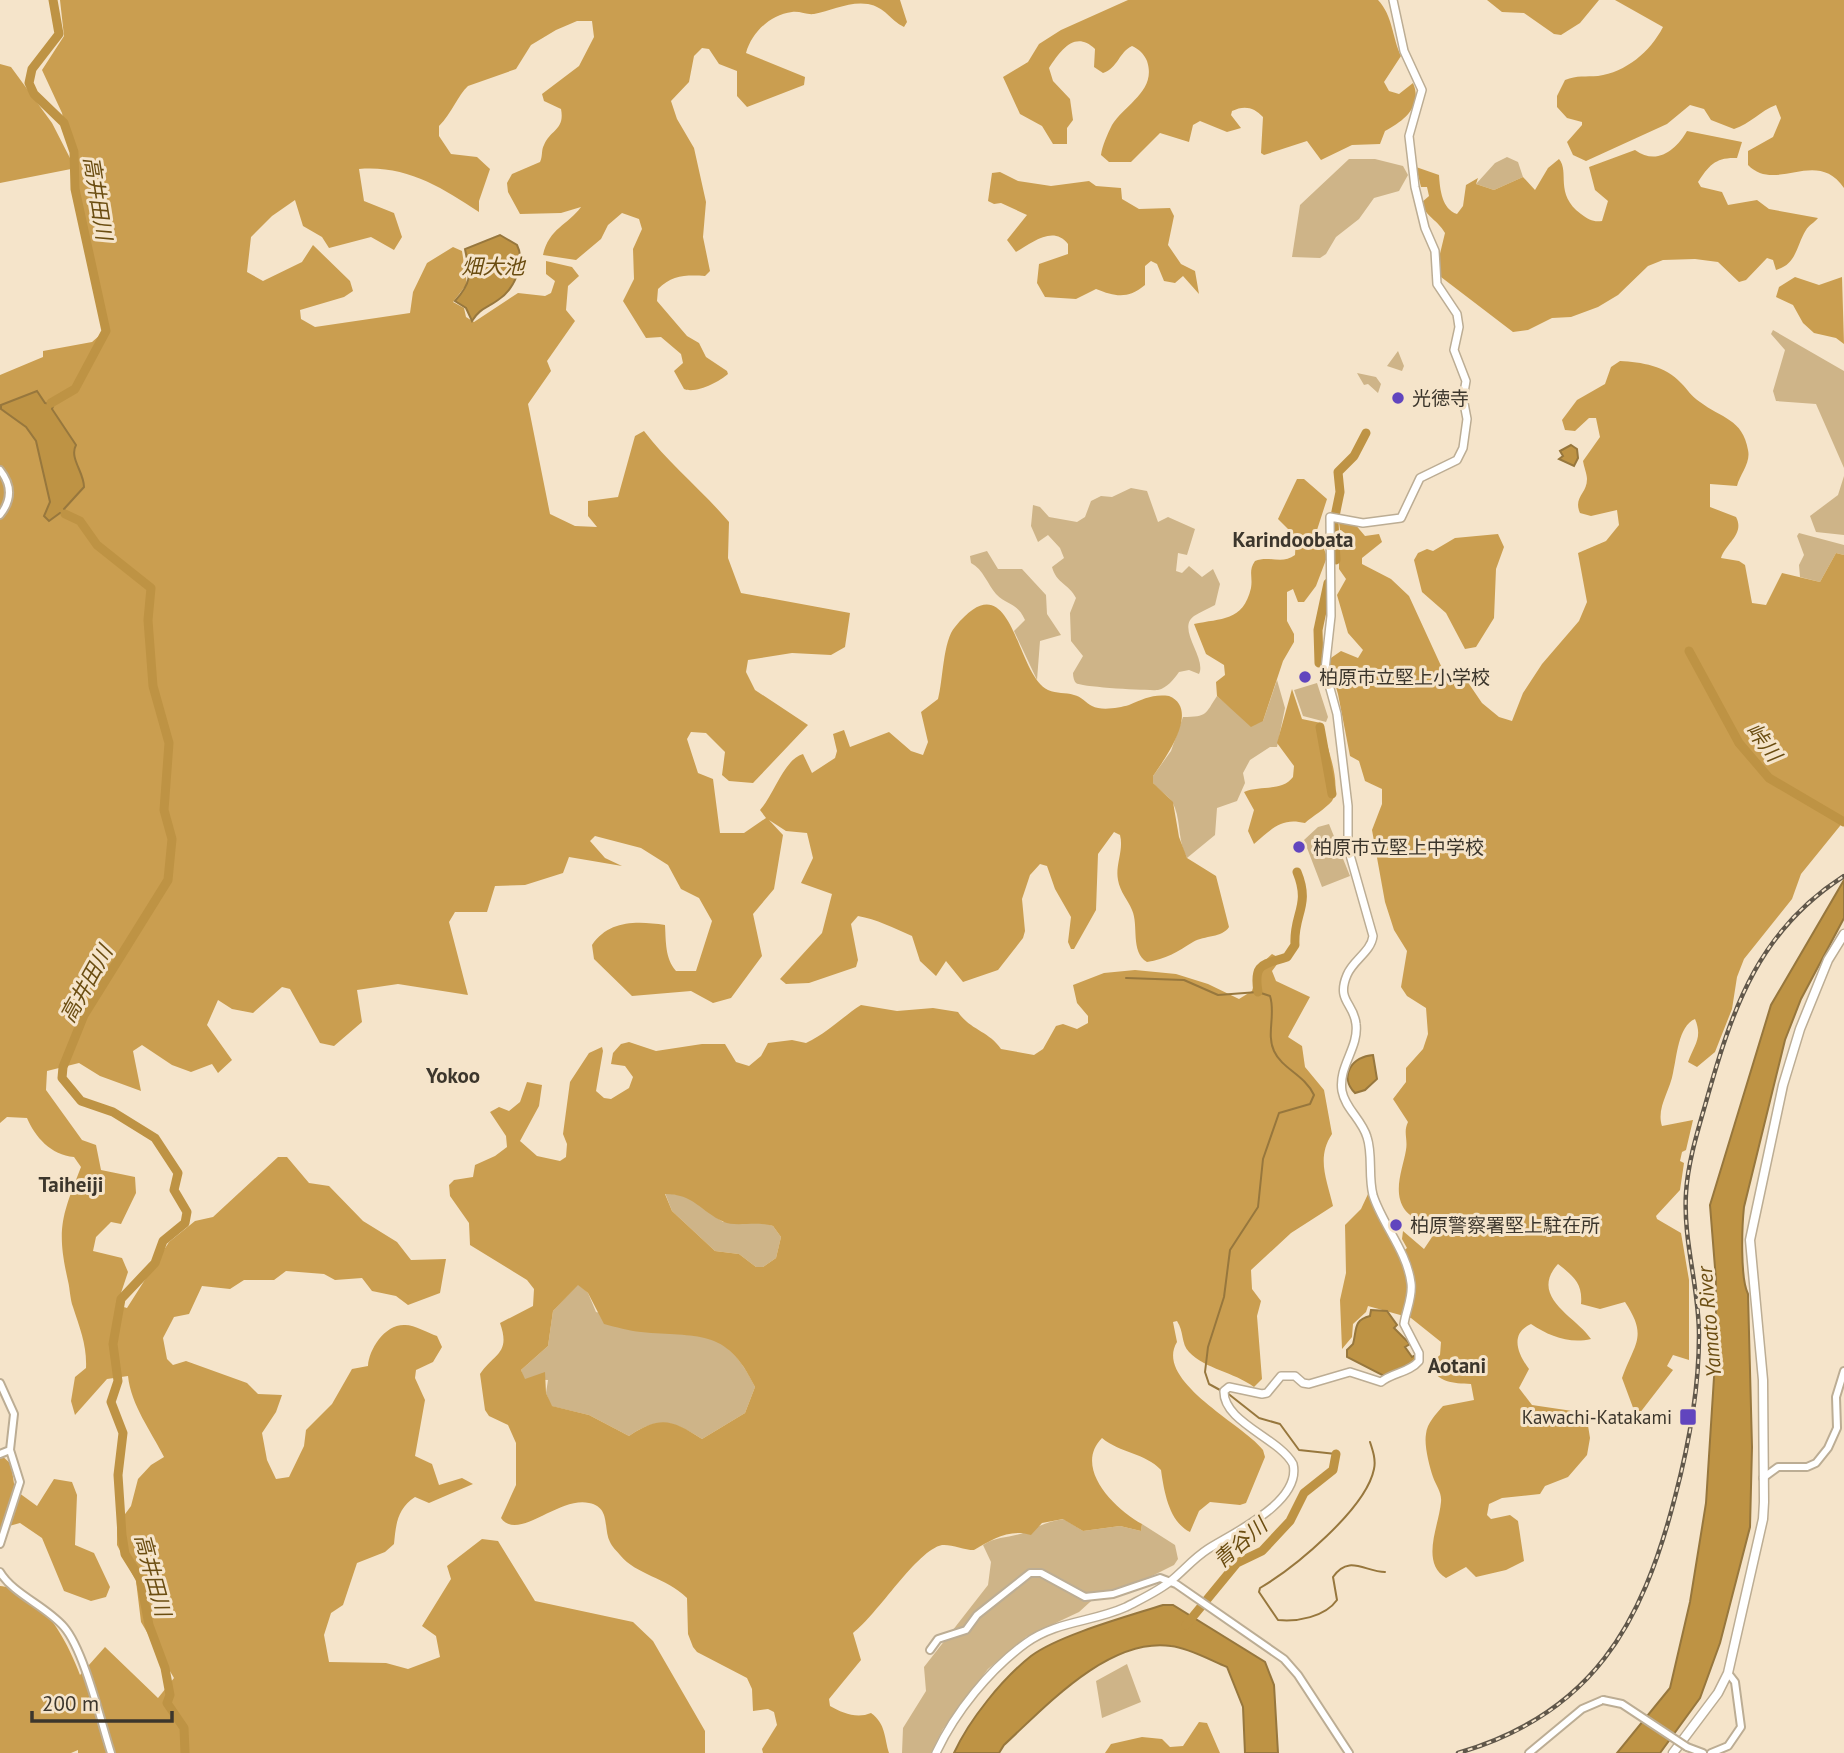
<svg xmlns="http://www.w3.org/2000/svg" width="1844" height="1753" font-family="'PT Sans','Noto Sans JP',sans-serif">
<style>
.green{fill:#ceb488}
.forest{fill:#ca9e50;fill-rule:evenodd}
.water{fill:#be9344;stroke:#97773d;stroke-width:2}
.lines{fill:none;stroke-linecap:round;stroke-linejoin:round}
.stream{stroke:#97773d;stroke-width:2}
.river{stroke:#be9344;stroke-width:9}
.tertiary-casing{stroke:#bcad94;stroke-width:10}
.secondary-casing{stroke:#bcad94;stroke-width:10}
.trunk-casing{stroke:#bcad94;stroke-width:11}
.tertiary{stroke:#fff;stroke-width:6}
.secondary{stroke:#fff;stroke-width:7}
.trunk{stroke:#fff;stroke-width:8}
.rail-casing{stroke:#60574a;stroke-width:4.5}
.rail{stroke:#f5e4ca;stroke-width:2;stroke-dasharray:5;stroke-linecap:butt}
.tertiary-bridge-casing{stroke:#bcad94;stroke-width:10;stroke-linecap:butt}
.tertiary-bridge{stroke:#fff;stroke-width:6}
.poi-dot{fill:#6145be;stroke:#f5e4ca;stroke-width:2.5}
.labels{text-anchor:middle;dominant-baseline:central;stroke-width:6;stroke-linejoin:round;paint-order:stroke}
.poi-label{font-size:19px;fill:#3c362c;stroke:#f5e4ca;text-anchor:start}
.water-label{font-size:21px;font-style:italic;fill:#6b4d11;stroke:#f5e4ca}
.neighbourhood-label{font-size:21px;font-weight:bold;fill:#3c362c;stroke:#f5e4ca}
</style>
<rect width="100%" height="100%" fill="#f5e4ca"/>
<path class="green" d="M1507 157 1518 162 1523 177 1494 190 1476 184 1495 163Z
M1349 159H1375L1403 166 1408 175 1399 191 1374 198 1359 219 1336 237 1326 254 1320 258 1292 257 1300 205Z
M1773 330 1844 371V468L1816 404 1776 401 1773 391 1785 350 1771 334Z
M1398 351 1404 366 1402 371 1387 366Z
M1357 373 1376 377 1381 384 1378 393 1368 384 1364 385Z
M1844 476V535L1816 532 1810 516 1838 495Z
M1131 488 1147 491 1158 522 1168 517 1195 529 1187 555 1178 553 1176 571 1182 573 1189 566 1202 577 1213 569 1220 584 1215 605C1208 609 1200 612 1194 616 1176 629 1207 658 1199 674L1189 670 1179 672C1174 679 1167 688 1158 690 1151 691 1080 687 1076 683 1074 681 1073 677 1073 673L1083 656 1071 641 1070 613 1076 598C1069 584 1056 583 1052 567L1064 558 1060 548 1048 535 1038 542 1031 526 1033 505 1040 507 1049 517 1077 522 1085 517 1091 501 1101 496 1112 497Z
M1799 533 1844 545V555L1836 553 1820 582 1800 577 1799 565 1804 555 1797 536Z
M987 551 998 569H1022L1046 595 1047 614 1061 635 1040 641 1037 680 1014 631 1025 620C1017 602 1008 606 996 594 988 585 983 569 971 563L970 556Z
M1277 680 1285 708 1277 747H1270L1250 760 1243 773 1245 783 1237 801 1217 808 1215 835 1187 858C1178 842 1181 825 1175 808 1171 796 1160 792 1153 783V776L1171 751 1183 717C1208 717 1205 714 1217 696L1237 713 1263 721Z
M1317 683 1328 717 1326 722 1303 716 1294 690Z
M1329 824 1350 876 1322 887 1304 840 1318 827Z
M665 1193 687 1196 723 1222 758 1221 773 1226 781 1237 776 1258 763 1267H756L739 1254 715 1251 672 1211Z
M578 1284 588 1293 596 1312C626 1319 700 1329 722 1344 736 1353 748 1372 755 1387L745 1413 702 1439C673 1421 659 1416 629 1436L589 1415 551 1406 546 1393 548 1380 524 1379 521 1370 548 1346 553 1311Z
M1064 1519 1083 1531 1120 1526 1141 1531 1142 1524 1175 1545 1178 1559 1174 1565 1132 1586 1100 1593 1079 1612 1026 1637 988 1669 943 1729 931 1753H902L903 1728 926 1691 924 1667 988 1585 991 1562 983 1545C997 1536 1011 1538 1026 1532 1039 1526 1049 1521 1064 1519Z
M1127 1664 1141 1702 1102 1718 1096 1681Z"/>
<path class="forest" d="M60 0H900L907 22 904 27C890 20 885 7 868 4 849 1 831 11 814 14 807 15 800 11 792 12 770 15 752 32 746 53L805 77 804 85 747 107 737 96V71L719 64 709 49 702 48 694 56 689 82 671 101 677 119 694 148 706 202 703 237 710 271 705 276C686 275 672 275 658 289L657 301 687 336 699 343 706 357 727 371 728 374C719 382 696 394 684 389L674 371 683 363 681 354 661 337 646 338 623 301 634 279 633 249 642 229 639 219 622 213 608 225 601 239 576 260 543 255C549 228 568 225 581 207L561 213 520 214 508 192 507 183 512 174 540 162C543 156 541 150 544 145 551 129 565 130 561 109L544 101 542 94 579 66 594 37 592 21H577L556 30 531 45 516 69 468 86C458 95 452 113 439 126V136L451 154 477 157 490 169 479 201V212C441 187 406 165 359 169L364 201 394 213 402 237 394 250 371 237 329 248 322 237 303 226 295 200 272 216 251 237 247 272 263 281 302 262 313 245 350 281 353 291 344 297 300 310 301 319 315 327 410 313 413 292 427 263 453 247 462 251 467 284 453 302 464 308 466 317 474 322 518 293 545 296 551 293 555 281 546 274V261L572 267 579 276 568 286 566 310 575 321 547 361 551 371 528 404 550 514 575 526 597 527 588 516V501L618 497 635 436 644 431C669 464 702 490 729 522L728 558 741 593 850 613 845 647 831 655 792 653 748 660 746 672 755 690 808 725 753 783 729 781 722 775 725 752 706 733 691 732 687 739 698 773 713 779 720 833H744L766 818 760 810C774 795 784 759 803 754L812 773 835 758 837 751 833 734 844 730 850 747 889 732 911 751 923 755 928 742 921 712 938 699C943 681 943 640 955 627 1013 556 1015 675 1048 690 1057 694 1065 692 1074 695 1081 696 1086 703 1092 706 1101 711 1119 708 1129 705 1144 699 1152 694 1169 696 1201 709 1165 759 1153 776V783L1173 802 1179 837 1187 858 1216 876 1229 927C1222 938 1205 935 1193 942 1177 952 1166 959 1147 962 1130 952 1139 925 1132 910 1128 900 1120 892 1118 880 1115 865 1124 850 1120 835L1114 832 1098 854 1096 910 1074 949H1071L1068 942 1071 917 1055 889 1047 866 1040 864 1030 875 1022 899 1025 931 1023 938 998 970 963 982 946 961 936 976 920 961 912 936C894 928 876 919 858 916L851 924 858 960 856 967 809 983 786 984 780 979 822 933 832 894 801 883 813 858 807 833 786 831 769 820 783 835 774 889 753 914 762 956 731 998 713 1003 691 991 632 996 594 959 592 945C609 920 637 921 665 925 666 942 665 958 676 971H696L712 921 699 898 681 889 668 865 641 848 595 836 590 841 605 858 622 866 569 857 563 873 525 885 495 886 487 912H455L449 922 468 995 398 984 357 990 362 1022 334 1046 320 1043 290 989 282 987 253 1013 232 1009 218 1000 207 1025 232 1060 218 1073 212 1064 191 1072 172 1065 142 1045 133 1051 141 1091 100 1076 79 1063 47 1071 46 1090 82 1140 96 1145 101 1170 135 1177 136 1193 121 1224 111 1222 96 1237 93 1251 122 1258 128 1272 117 1305 127 1308 169 1242 195 1221 213 1217 278 1157H287L309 1183 329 1186 363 1221 397 1242 411 1260 446 1259 440 1293 408 1305 396 1296 372 1291 362 1278 335 1280 324 1274 286 1271 274 1280H244L230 1289 202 1286 189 1314 174 1317 163 1338 167 1359 173 1365 186 1361 247 1383 258 1394 282 1395 276 1412 262 1433 267 1460 276 1479 289 1477 304 1446 306 1430 332 1404 352 1369 368 1366C369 1349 385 1324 405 1325 415 1325 428 1333 437 1336L442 1347 433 1362 416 1370 415 1378 425 1400 415 1456 432 1464 439 1485 462 1478 473 1484 429 1503 415 1497C397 1509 396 1524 394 1544L385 1552 357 1563 343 1605 331 1613 324 1635 329 1662 386 1663 408 1669 440 1657 436 1636 422 1626 451 1579 447 1566 482 1539 498 1541 535 1601 633 1622 653 1641 705 1731V1753H78V1750L71 1753H0V1586C6 1587 16 1587 21 1590 48 1606 70 1647 80 1675L105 1647 158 1698 174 1678 141 1622 136 1581 117 1545V1525L131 1506 138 1479 151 1465 164 1457C151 1431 131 1405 128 1376L107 1379 75 1415 71 1401 75 1377 86 1368C87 1345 80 1329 73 1307 70 1299 70 1289 68 1281 56 1228 62 1216 81 1167L74 1157C51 1155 35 1137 27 1118L7 1117 0 1123V375L43 357V351L92 342 107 329 71 169 0 183V64L11 67 52 123 72 162 62 113 42 70 64 36Z
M1128 0H1378C1393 16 1392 37 1401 56L1384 82 1389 91 1399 94 1413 83C1423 106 1404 121 1385 131L1380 144 1352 145 1321 160 1307 141 1264 155 1261 153 1263 117C1254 107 1244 105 1232 111L1231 115 1241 128 1227 132 1200 121 1193 125 1189 142 1160 133 1131 162H1109L1101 155C1102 146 1108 133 1112 125 1125 104 1157 91 1147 61 1144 54 1139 49 1132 46 1119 52 1118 68 1103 73L1094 67 1095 49C1075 30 1061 50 1049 68L1053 81 1070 99 1073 120 1067 128V144H1053L1042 126 1020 114 1003 77 1028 62 1039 44 1061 30Z
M1487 0H1599L1580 23 1561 35 1554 34 1524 13 1502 12Z
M1615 0H1844V188C1816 147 1776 194 1748 165V151L1773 137 1781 118 1776 105C1760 111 1750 124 1734 129L1711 120 1704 109 1690 105 1667 124 1586 161 1573 155 1567 142 1582 125V122L1567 118 1557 107V96L1565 80C1577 75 1586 77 1598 76 1626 72 1650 52 1663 27Z
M1687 131 1742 142 1737 158C1716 157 1709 165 1698 182L1701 187 1722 192 1728 205 1757 200 1769 209 1818 218C1814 223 1809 225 1806 230 1796 246 1797 264 1776 270L1773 260 1767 258 1746 280 1739 282 1718 262 1695 259 1663 260 1648 266 1618 295 1598 307 1571 317 1552 318 1528 330 1513 332 1441 277 1438 262 1445 233C1437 219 1428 219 1421 203L1429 196 1427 187H1421L1416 167 1439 175C1440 190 1442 209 1457 214L1463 206 1466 185 1478 178 1476 184 1494 190 1523 177 1535 190 1548 168 1559 159C1570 172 1554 194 1581 214 1589 220 1593 222 1602 221L1608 201 1595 190 1589 167 1635 150C1657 166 1676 150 1687 131Z
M1000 172 1018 181 1051 186 1089 181 1096 186 1121 188 1122 199 1139 209 1170 208 1174 216 1168 245 1181 264 1195 271 1199 294 1183 276 1175 283 1164 281 1157 264 1151 261 1145 266V285C1128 299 1116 297 1096 289L1076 299 1045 297 1037 283 1039 264 1068 254V244C1053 225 1032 243 1016 252L1007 240 1027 215 1001 203 994 204 988 201 992 173Z
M1795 277 1819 285 1842 277 1844 344 1836 338 1814 333 1803 323 1793 305 1776 297 1779 287Z
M1620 361C1641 362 1666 366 1681 383 1688 390 1691 396 1700 402 1721 418 1743 419 1748 450 1751 463 1740 474 1737 486L1710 484V507L1736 517C1745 534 1726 543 1721 558L1739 561 1745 565 1752 603 1766 605 1782 573 1820 582 1836 553 1844 555V821L1801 874 1792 899 1744 959 1737 977 1732 1009 1715 1052 1697 1067 1688 1062C1694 1045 1703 1038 1695 1019 1678 1026 1677 1057 1673 1073 1670 1091 1656 1108 1662 1126L1693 1120 1686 1150 1682 1152 1680 1161 1684 1163 1680 1190 1656 1216 1657 1219 1681 1233 1689 1280V1360L1673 1355 1667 1366 1673 1370 1639 1414 1635 1413 1622 1378C1635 1342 1648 1337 1625 1302L1600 1309 1581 1304C1583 1283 1573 1276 1558 1264 1528 1297 1577 1317 1591 1339 1569 1344 1549 1336 1531 1324 1509 1334 1518 1354 1529 1369L1519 1388 1532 1405 1586 1413 1590 1438 1587 1455 1568 1477 1545 1486 1540 1494 1502 1498 1489 1504 1487 1515 1491 1519 1510 1515 1518 1521 1524 1561 1506 1570 1476 1577 1466 1567 1446 1578C1420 1562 1439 1526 1441 1502 1442 1492 1436 1486 1433 1477 1429 1465 1424 1445 1426 1434 1427 1423 1436 1414 1443 1406L1474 1400 1471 1384C1452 1383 1439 1383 1429 1365L1440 1355 1441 1342 1411 1318 1368 1306 1366 1312 1353 1324 1352 1337 1342 1349 1340 1300 1346 1273 1345 1225 1361 1209 1368 1194 1371 1193 1398 1255 1407 1248 1402 1239 1403 1231 1424 1249 1432 1237C1428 1221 1414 1221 1405 1210 1392 1192 1403 1168 1406 1150 1408 1139 1403 1132 1408 1122L1393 1099 1406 1082V1068L1423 1049 1428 1034 1426 1008 1407 996 1401 987 1407 951 1394 930 1385 902 1372 830 1382 804V789L1365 781 1359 761 1350 756 1338 694 1328 660 1341 651 1358 658 1363 650 1348 633 1337 595 1346 579 1339 569V550L1346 546 1345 533 1340 530 1339 523H1354L1365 536 1379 534 1382 542 1362 558V564L1391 579 1409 596 1442 668 1467 681 1482 703 1499 717 1512 721 1523 693 1542 664 1579 621 1587 602 1578 553 1606 541 1619 525 1617 510 1591 516 1580 513C1573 497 1587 494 1587 479 1587 474 1584 467 1583 461L1600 437 1596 418H1589L1575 431 1565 430 1562 420 1577 400 1605 384 1611 367Z
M1297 479H1304L1327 499 1317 530 1327 557 1316 586 1304 602H1298L1293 589 1287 592V621L1294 634V642L1283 661 1263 721 1251 727 1217 696 1216 682 1225 675 1224 665 1206 654 1194 624C1221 618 1243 622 1251 588 1253 577 1248 571 1255 561 1269 555 1282 565 1295 555L1296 537 1278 519Z
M1498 534 1504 547 1496 569 1494 618 1476 647 1465 649 1446 613 1422 592 1414 560 1418 553 1427 549 1433 551 1455 538Z
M1292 689 1302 719 1321 723C1325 742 1343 784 1332 801 1325 809 1313 816 1305 823 1281 817 1272 829 1254 844L1248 831 1254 810 1244 792C1260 785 1282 792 1293 777L1294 766 1277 743Z
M1272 954 1281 959 1272 971 1276 981 1310 997 1288 1037 1302 1046 1305 1067 1324 1090 1332 1134C1316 1158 1327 1180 1333 1206L1291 1233 1251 1270 1252 1289 1261 1301 1257 1316 1262 1379 1254 1387C1234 1372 1205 1369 1189 1352 1181 1344 1184 1331 1177 1321L1173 1322 1177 1342C1153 1381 1246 1426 1263 1450L1265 1457 1246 1503 1240 1505 1210 1502 1199 1511 1190 1532C1169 1522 1164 1491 1161 1470 1145 1453 1120 1453 1102 1438 1073 1467 1114 1509 1142 1524L1141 1531 1120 1526 1083 1531 1063 1519 1042 1523 1031 1535C1010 1528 991 1540 974 1550 964 1550 951 1544 942 1545 917 1550 878 1614 853 1633L861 1660 829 1699 830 1706C842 1713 857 1719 871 1713 886 1724 884 1737 889 1753H763L762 1749 777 1725 774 1712 768 1709 753 1711 752 1689 747 1678 697 1652 693 1647 688 1634 687 1598C666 1577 636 1575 620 1555 617 1551 612 1547 610 1542 603 1529 611 1507 589 1503 559 1496 518 1542 501 1518L516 1485V1443L508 1425 489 1416 485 1410 480 1374C494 1353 511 1354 500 1323L533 1306 534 1289 527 1280 470 1245 469 1223 450 1196 449 1185 454 1180 473 1177 475 1165 495 1156 507 1147 506 1136 490 1112 499 1107 509 1111 520 1102 527 1082 542 1085 539 1106 520 1141 537 1156 560 1161 566 1157 567 1144 563 1134 570 1082 589 1053 602 1047 603 1051 596 1091 604 1098 611 1099 629 1088 633 1077 625 1066 611 1064 613 1053 621 1044 629 1042 656 1051 702 1044H725L736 1062 749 1066 761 1056 768 1043 792 1040 806 1043C829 1032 842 1017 861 1005L897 1011 933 1008 958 1012C970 1030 989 1031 1001 1049L1034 1055 1043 1049 1056 1026 1063 1024 1077 1029 1088 1023V1016L1077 1003 1073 985 1104 973 1135 970 1176 974 1208 984 1239 999 1252 991 1259 966ZM665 1194C694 1194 700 1211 724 1222 734 1227 758 1221 773 1226L781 1237 776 1258 763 1267H756L739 1254 715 1251 672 1211ZM578 1285 588 1293 604 1324C616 1327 629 1331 641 1332 697 1338 726 1326 755 1387L745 1413 702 1439C672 1420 661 1415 629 1436L589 1415 552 1406 546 1393 545 1372 525 1379 521 1370 548 1346 553 1311Z
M0 1454 11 1464 15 1490 37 1506 54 1479 72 1482 77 1495 75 1545 94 1553 110 1587 106 1597 91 1601 64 1591 42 1538 20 1523 2 1528 0 1533Z
M1199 1722 1207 1723 1220 1753H1105L1111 1744 1142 1737 1162 1739 1170 1747 1183 1746Z"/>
<path class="water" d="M500 235 517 245C526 263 514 290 498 300 487 308 480 308 472 321L466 308 455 301C473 281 470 275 465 249Z
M37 391 45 403 54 404 52 409 76 445C69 458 84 472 84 487L64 509 66 513H60L49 521 44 516 50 502 36 441 26 427 1 409V405Z
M1571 445 1577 449 1578 458 1574 466 1559 459 1563 456 1560 451Z
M1844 880V918L1801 999 1785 1040 1744 1207C1742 1226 1740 1278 1748 1294L1752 1447 1750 1527 1720 1643 1700 1698 1660 1753H1617L1670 1688 1690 1602 1706 1503 1716 1346V1280L1710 1205 1771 1005Z
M1373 1055 1377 1079 1365 1090 1355 1093C1338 1076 1353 1056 1373 1055Z
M1371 1310 1387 1311 1397 1325 1394 1328 1410 1344 1405 1347 1412 1357 1417 1354V1361L1384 1376 1347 1357V1350L1353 1344C1357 1330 1353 1320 1370 1316Z
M1163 1605H1173L1265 1662 1274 1685 1278 1753H1245L1243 1707 1227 1667C1210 1660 1189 1648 1171 1646 1109 1637 1046 1706 1004 1745L999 1753H954C969 1720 1002 1679 1031 1656 1059 1635 1129 1616 1163 1605Z"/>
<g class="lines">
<path class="stream" d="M1126 978 1184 980 1218 995 1258 992 1270 996C1276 1014 1266 1034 1274 1051 1282 1069 1305 1075 1314 1095L1310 1104 1279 1113 1263 1159 1258 1207 1230 1250 1224 1297 1208 1347 1205 1372 1209 1384 1220 1390
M1226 1392 1259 1418 1280 1424 1299 1450 1336 1454
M1370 1442C1373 1451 1376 1460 1374 1469 1366 1509 1294 1568 1260 1588L1259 1592 1278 1620C1297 1622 1325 1617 1337 1600L1333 1577C1349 1554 1365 1572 1385 1572"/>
<path class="river" d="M51 403 75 389 106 331 75 189 74 152 64 123 34 94 29 83 32 69 59 34 53 0
M65 514 80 521 97 545 151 588 148 620 153 686 169 743 164 810 172 839 168 880 84 1015 63 1067 62 1078 81 1101 113 1112 155 1138 178 1173 174 1190 187 1212 185 1223 163 1241 155 1263 121 1299 113 1344 118 1381 111 1402 123 1433 118 1475 122 1535 125 1554 140 1578 149 1625 165 1668 170 1695 167 1703 184 1728 185 1753
M1336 560 1334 521 1340 492 1338 472 1354 456 1366 433
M1689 651 1739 743 1769 778 1844 822
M1319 663 1318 630 1328 583
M1320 727 1332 794
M1258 992C1253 962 1264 965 1287 957L1295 945C1293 914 1311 906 1297 872
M1186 1625 1237 1563 1262 1551 1290 1521 1304 1493 1333 1470 1336 1454"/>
<defs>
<path id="tertiary" d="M0 470C12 485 12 500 0 515
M0 1383 14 1414 10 1450 20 1482 0 1544
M0 1454 10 1450
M1763 1478 1778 1467H1807L1816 1463 1828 1448 1837 1428 1836 1397 1844 1371
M0 1572C13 1594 46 1606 64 1627 84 1650 101 1722 111 1753
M930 1650 938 1639 966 1630 977 1615 1030 1573H1041L1085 1597 1113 1594 1160 1578 1176 1584 1284 1659 1298 1675 1349 1753
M1687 1747 1703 1753
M1529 1753 1582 1709 1603 1700
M1711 1753 1728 1746 1741 1727 1735 1682 1728 1673"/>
<path id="secondary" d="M936 1753C955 1712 990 1669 1026 1643 1056 1621 1093 1622 1126 1607 1141 1599 1159 1591 1172 1580 1184 1570 1194 1558 1208 1549 1233 1533 1302 1502 1293 1464 1279 1438 1223 1422 1224 1391L1229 1387 1262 1394 1267 1393 1281 1376H1295L1303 1383 1309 1384 1350 1372 1381 1382C1393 1372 1409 1373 1419 1361V1353L1404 1324C1406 1310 1413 1297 1411 1283 1407 1251 1382 1224 1373 1195 1368 1176 1373 1155 1367 1137 1362 1120 1345 1108 1342 1091 1338 1066 1359 1048 1356 1024 1354 1003 1336 1001 1347 975 1353 960 1371 952 1373 936L1348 848V806L1337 714 1325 670 1331 616 1330 517 1363 523 1401 518 1420 478 1457 460 1463 448 1467 419 1463 398 1466 381 1454 350 1459 327 1457 314 1437 284 1435 251 1425 228 1415 187 1409 136 1422 90 1404 51 1393 0"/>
<path id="trunk" d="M1673 1753 1718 1693 1728 1673 1763 1519 1764 1502 1763 1380 1750 1240 1783 1085 1800 1029 1828 960 1844 934"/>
</defs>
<use href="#tertiary" class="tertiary-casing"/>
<use href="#secondary" class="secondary-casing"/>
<use href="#trunk" class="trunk-casing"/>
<use href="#tertiary" class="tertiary"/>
<use href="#secondary" class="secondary"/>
<use href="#trunk" class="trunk"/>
<defs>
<path id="rail" d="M1458 1753C1592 1714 1642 1625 1675 1497 1689 1444 1699 1391 1699 1335 1699 1287 1683 1241 1686 1193 1688 1160 1699 1127 1708 1095 1734 1004 1760 930 1844 876"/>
</defs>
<use href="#rail" class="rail-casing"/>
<use href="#rail" class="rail"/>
<defs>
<path id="tertiary-bridge" d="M1603 1700 1622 1704 1687 1747"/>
</defs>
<use href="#tertiary-bridge" class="tertiary-bridge-casing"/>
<use href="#tertiary-bridge" class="tertiary-bridge"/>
</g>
<g class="poi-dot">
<circle cx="1398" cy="398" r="7"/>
<circle cx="1305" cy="677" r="7"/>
<circle cx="1299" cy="847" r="7"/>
<circle cx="1396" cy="1225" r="7"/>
<rect x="1679" y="1408" width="18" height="18" rx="3.5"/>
</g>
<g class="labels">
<g class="poi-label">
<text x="1412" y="398">光徳寺</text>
<text x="1319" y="677">柏原市立堅上小学校</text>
<text x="1313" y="847">柏原市立堅上中学校</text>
<text x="1410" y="1225">柏原警察署堅上駐在所</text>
<text x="1672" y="1417" text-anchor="end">Kawachi-Katakami</text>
</g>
<g class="water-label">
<text transform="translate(98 198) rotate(81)">高井田川</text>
<text x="493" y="266">畑大池</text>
<text transform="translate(1764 742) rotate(53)">峠川</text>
<text transform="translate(86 984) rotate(-61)">高井田川</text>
<text transform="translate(1709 1322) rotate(-95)">Yamato River</text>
<text transform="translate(1240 1543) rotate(-41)">青谷川</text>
<text transform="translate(153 1575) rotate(75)">高井田川</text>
</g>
<g class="neighbourhood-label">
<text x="1293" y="539">Karindoobata</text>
<text x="453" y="1075">Yokoo</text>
<text x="71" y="1184">Taiheiji</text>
<text x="1457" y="1365">Aotani</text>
</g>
</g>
<path d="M32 1711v10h140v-10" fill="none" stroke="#3c362c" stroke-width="3.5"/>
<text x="42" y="1711" font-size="21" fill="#3c362c" stroke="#f5e4ca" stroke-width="5" paint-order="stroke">200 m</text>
</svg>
